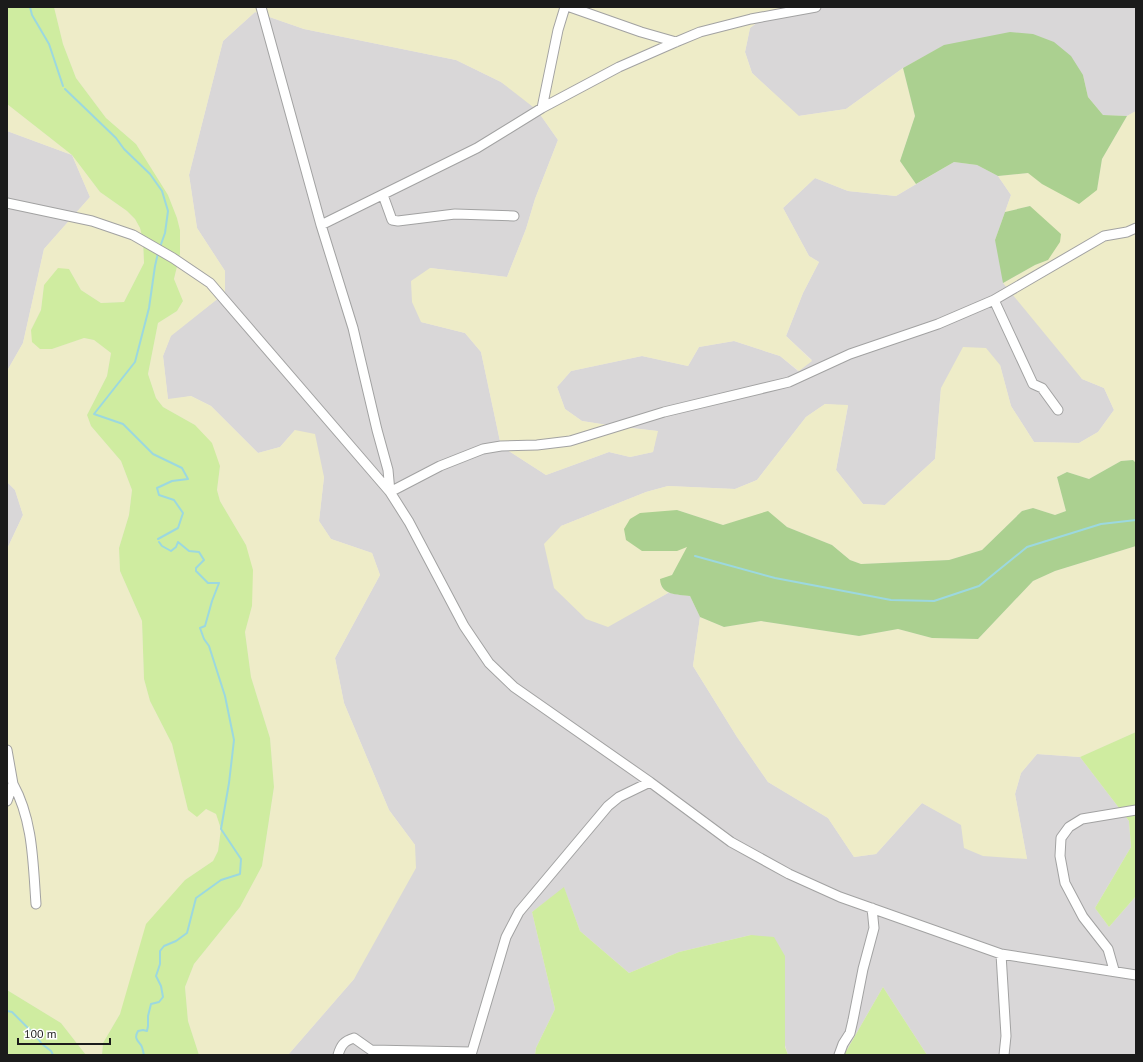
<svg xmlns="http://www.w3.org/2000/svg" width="1143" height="1062" font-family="'PT Sans',sans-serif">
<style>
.residential{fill:#d9d7d8}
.farmland{fill:#eeecc8}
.grass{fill:#cfeca0}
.forest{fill:#abd090}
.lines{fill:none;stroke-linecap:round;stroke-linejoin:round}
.stream{stroke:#9cd8df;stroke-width:2}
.minor-casing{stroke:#a2a2a2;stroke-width:11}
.minor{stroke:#fff;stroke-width:9}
</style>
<rect width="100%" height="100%" fill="#ede7df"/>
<path class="residential" d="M798 7H1136V111L1127 116 1103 115 1088 97 1083 75 945 45 903 68 846 109 798 116 752 73 745 52 750 28 768 14Z
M255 12 304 29 456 60 501 82 518 94 537 110 558 140 535 199 526 229 507 277 430 268 421 322 465 333 481 352 501 446 546 475 609 452 630 457 653 452 657 431 614 426 582 421 565 409 557 387 571 371 642 356 688 366 699 347 734 341 780 356 798 371 812 360 786 336 803 293 819 262 809 256 783 208 815 178 848 191 896 196 954 162 977 165 998 176 1011 195 995 240 1082 379 1104 388 1114 410 1098 432 1079 443 1034 442 1011 406 1000 365 941 388 935 459 885 505 863 504 836 470 848 406 825 404 806 417 757 480 735 489 668 486 646 492 561 526 608 626 668 593 690 596 700 617 693 666 737 737 768 782 828 818 854 857 876 854 922 803 1027 859 1015 794 1021 773 1037 754 1080 757 1129 821 1131 847 1095 908 1109 927 1136 896V1055H927L883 987 844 1055H788L751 935 679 952 629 973 580 931 564 888 532 912 555 1009 536 1048 535 1055H288L354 979 415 845 389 810 344 703 335 658 380 575 372 553 331 539 319 521 324 477 295 430 280 447 258 453 211 406 191 396 168 400 163 356 171 335 225 293V271L197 228 189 175 223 41Z
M7 131 72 155 90 197 44 249 23 343 7 371Z
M7 482 15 490 23 515 7 549Z"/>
<path class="farmland" d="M54 7H798L768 14 750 28 745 52 752 73 799 116 846 109 903 68 915 116 900 161 916 184 896 196 848 191 815 178 783 208 809 256 819 262 803 293 786 336 812 361 799 371 780 356 734 341 699 347 688 366 642 356 571 371 557 387 565 409 582 421 614 426 658 431 653 452 630 457 609 452 546 475 501 446 481 352 465 333 421 322 412 302 411 281 430 268 507 277 526 229 535 199 558 140 537 110 501 82 456 60 304 29 255 12 223 41 189 175 197 228 225 271V293L171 336 163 356 168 399 191 396 211 406 258 453 280 447 295 430 315 434 324 477 319 521 331 539 372 553 380 575 335 658 344 703 389 810 415 845 416 868 354 979 288 1055H199L188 1021 185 987 194 964 240 907 262 866 274 788 270 738 251 677 245 632 252 606 246 545 220 501 217 490 220 466 195 425 163 407 156 398 148 374 158 323 177 311 183 301 174 279 180 254V230L177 218 168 195 136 144 106 118 76 78 63 44Z
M7 104 72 155 100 192 127 211 135 219 140 228 143 240 144 263 124 302 101 303 81 290 69 269 44 285 41 310 31 330 52 349 83 338 94 340 111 353 107 376 87 415 91 426 121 461 132 490 129 515 119 548 120 571 142 621 144 679 150 701 172 744 188 810 206 809 216 814 221 829 218 851 213 861 185 880 120 1014 103 1043 102 1055H86L61 1023 7 990V549L23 515 15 490 7 482V371L23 343 44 249 90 197 72 155 7 131Z
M1136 111V463L1133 460 1121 461 1089 479 1067 472 1057 477 1066 511 1055 515 1033 508 1022 511 982 550 949 560 861 564 850 560 832 545 787 527 768 512 723 525 677 510 688 547 672 575 661 586 668 593 608 627 586 619 554 588 544 544 561 526 646 492 668 486 735 489 757 480 806 417 825 404 848 405 836 470 863 504 885 505 935 459 941 388 963 347 986 348 1000 365 1011 406 1034 442 1079 443 1098 432 1114 410 1104 388 1082 379 1003 283 1035 265 1048 260 1030 206 1005 212 1011 195 998 176 1029 173 1042 184 1097 190 1102 159 1127 116Z
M1136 546V732L1080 757 1037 754 1021 773 1015 794 1027 859 983 856 964 848 961 825 922 803 876 854 854 857 828 818 768 782 737 737 693 666 700 617 724 627 761 621 859 636 898 629 932 638 978 639 1033 581 1055 571Z"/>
<path class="grass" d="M7 7H54L63 44 76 78 106 118 136 144 168 195 177 218 180 230V254L174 279 183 301 177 311 158 323 148 374 156 398 163 407 195 425 212 443 220 466 217 490 220 501 246 545 253 570 252 606 245 632 251 677 270 738 274 787 262 866 240 907 194 964 185 987 188 1021 199 1055H102L103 1043 120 1014 146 924 185 880 213 861 218 851 221 829 216 814 206 809 197 817 188 810 172 744 150 701 144 679 142 621 120 571 119 548 129 515 132 490 121 461 91 426 87 415 107 376 111 353 94 340 84 338 52 349H40L32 342 31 330 41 310 44 285 58 268 69 269 81 290 101 303 124 302 144 263 143 240 140 228 135 219 127 211 100 192 72 155 7 104Z
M1136 732V896L1109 927 1095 908 1131 847 1129 821 1080 757Z
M564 887 580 931 629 973 679 952 751 935 774 937 785 956V1047L788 1055H535L536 1048 555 1009 532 912Z
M883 987 927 1055H844Z
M7 990 61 1023 86 1055H7Z"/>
<path class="forest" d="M1010 32 1033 34 1054 42 1071 56 1083 75 1088 97 1103 115 1127 116 1102 159 1097 190 1079 204 1042 184 1028 173 998 176 977 165 954 162 916 184 900 161 915 116 903 68 944 45Z
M1030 206 1061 234 1060 242 1048 260 1035 265 1003 283 995 240 1005 212Z
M1133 460 1136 463V546L1055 571 1033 581 978 639 932 638 898 629 859 636 761 621 724 627 700 617 690 596C677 594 661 596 660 579L672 575 687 547 677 551H642L626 540 624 529 630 519 640 513 677 510 723 525 768 511 787 527 832 545 850 560 861 564 949 560 982 550 1022 511 1033 508 1055 515 1066 511 1057 477 1067 472 1089 479 1121 461Z"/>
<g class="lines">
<path class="stream" d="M30 7 32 15 49 44 63 86
M65 89 116 138 124 149 150 174 162 191 168 211 165 233 160 247
M158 539 178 528 183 513 174 500 159 495 157 488 172 481 188 479 182 468 153 454 123 424 94 414 135 362 149 308 155 266 158 253
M695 556 775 578 891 600 934 601 979 586 1027 547 1101 524 1136 520
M7 1011 12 1012 35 1035 42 1044 51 1051 53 1055
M144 1055C143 1052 143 1048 141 1045 137 1040 134 1038 138 1031L143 1030 147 1031 148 1026V1016L151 1004 159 1002 163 997 161 986 156 976 160 964V951L164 946 176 941 187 933 196 898 221 880 240 874 241 859 221 829 229 783 234 740 225 696 209 646 204 639 200 628 205 626 212 601 219 583H208L196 571V568L204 560 199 552 189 551 178 542 176 547 171 551 162 546 159 542"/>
<defs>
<path id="minor" d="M261 7 321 225 353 328 377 430 388 470 390 492
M570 7 641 32 676 42
M542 108 558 30 565 7
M383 195 392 220 398 221 455 214 514 216
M7 203 92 221 133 235 173 258 210 283 390 492 409 522 464 626 489 663 514 687 650 782 731 842 789 874 840 897 1001 954 1136 975
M321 225 477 148 542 108 619 67 676 42 700 32 751 19 816 7
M994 300 1033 384 1042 388 1058 410
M390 492 440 466 483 449 501 446 537 445 570 441 664 412 789 382 850 354 938 324 994 300 1104 236 1127 232 1136 228
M7 750 13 784 7 801
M13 784C33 820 33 863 36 904
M1001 954 1006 1036 1004 1055
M1114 970 1108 949 1083 917 1065 883 1060 856 1061 838 1069 827 1082 819 1136 810
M338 1055C341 1045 344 1041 354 1038L371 1050 471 1052
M471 1055 506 937 519 912 608 806 619 797 650 782
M839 1055 843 1044 850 1033 853 1020 863 969 874 928 872 908"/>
</defs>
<use href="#minor" class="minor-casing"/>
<use href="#minor" class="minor"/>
</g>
<rect width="1143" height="1062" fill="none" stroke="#1b1b1b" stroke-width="16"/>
<path d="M18 1038v6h92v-6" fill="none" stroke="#1b1b1b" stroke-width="2"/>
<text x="24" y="1038" font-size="12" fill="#1b1b1b" stroke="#ffffff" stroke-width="3" paint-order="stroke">100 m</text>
</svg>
